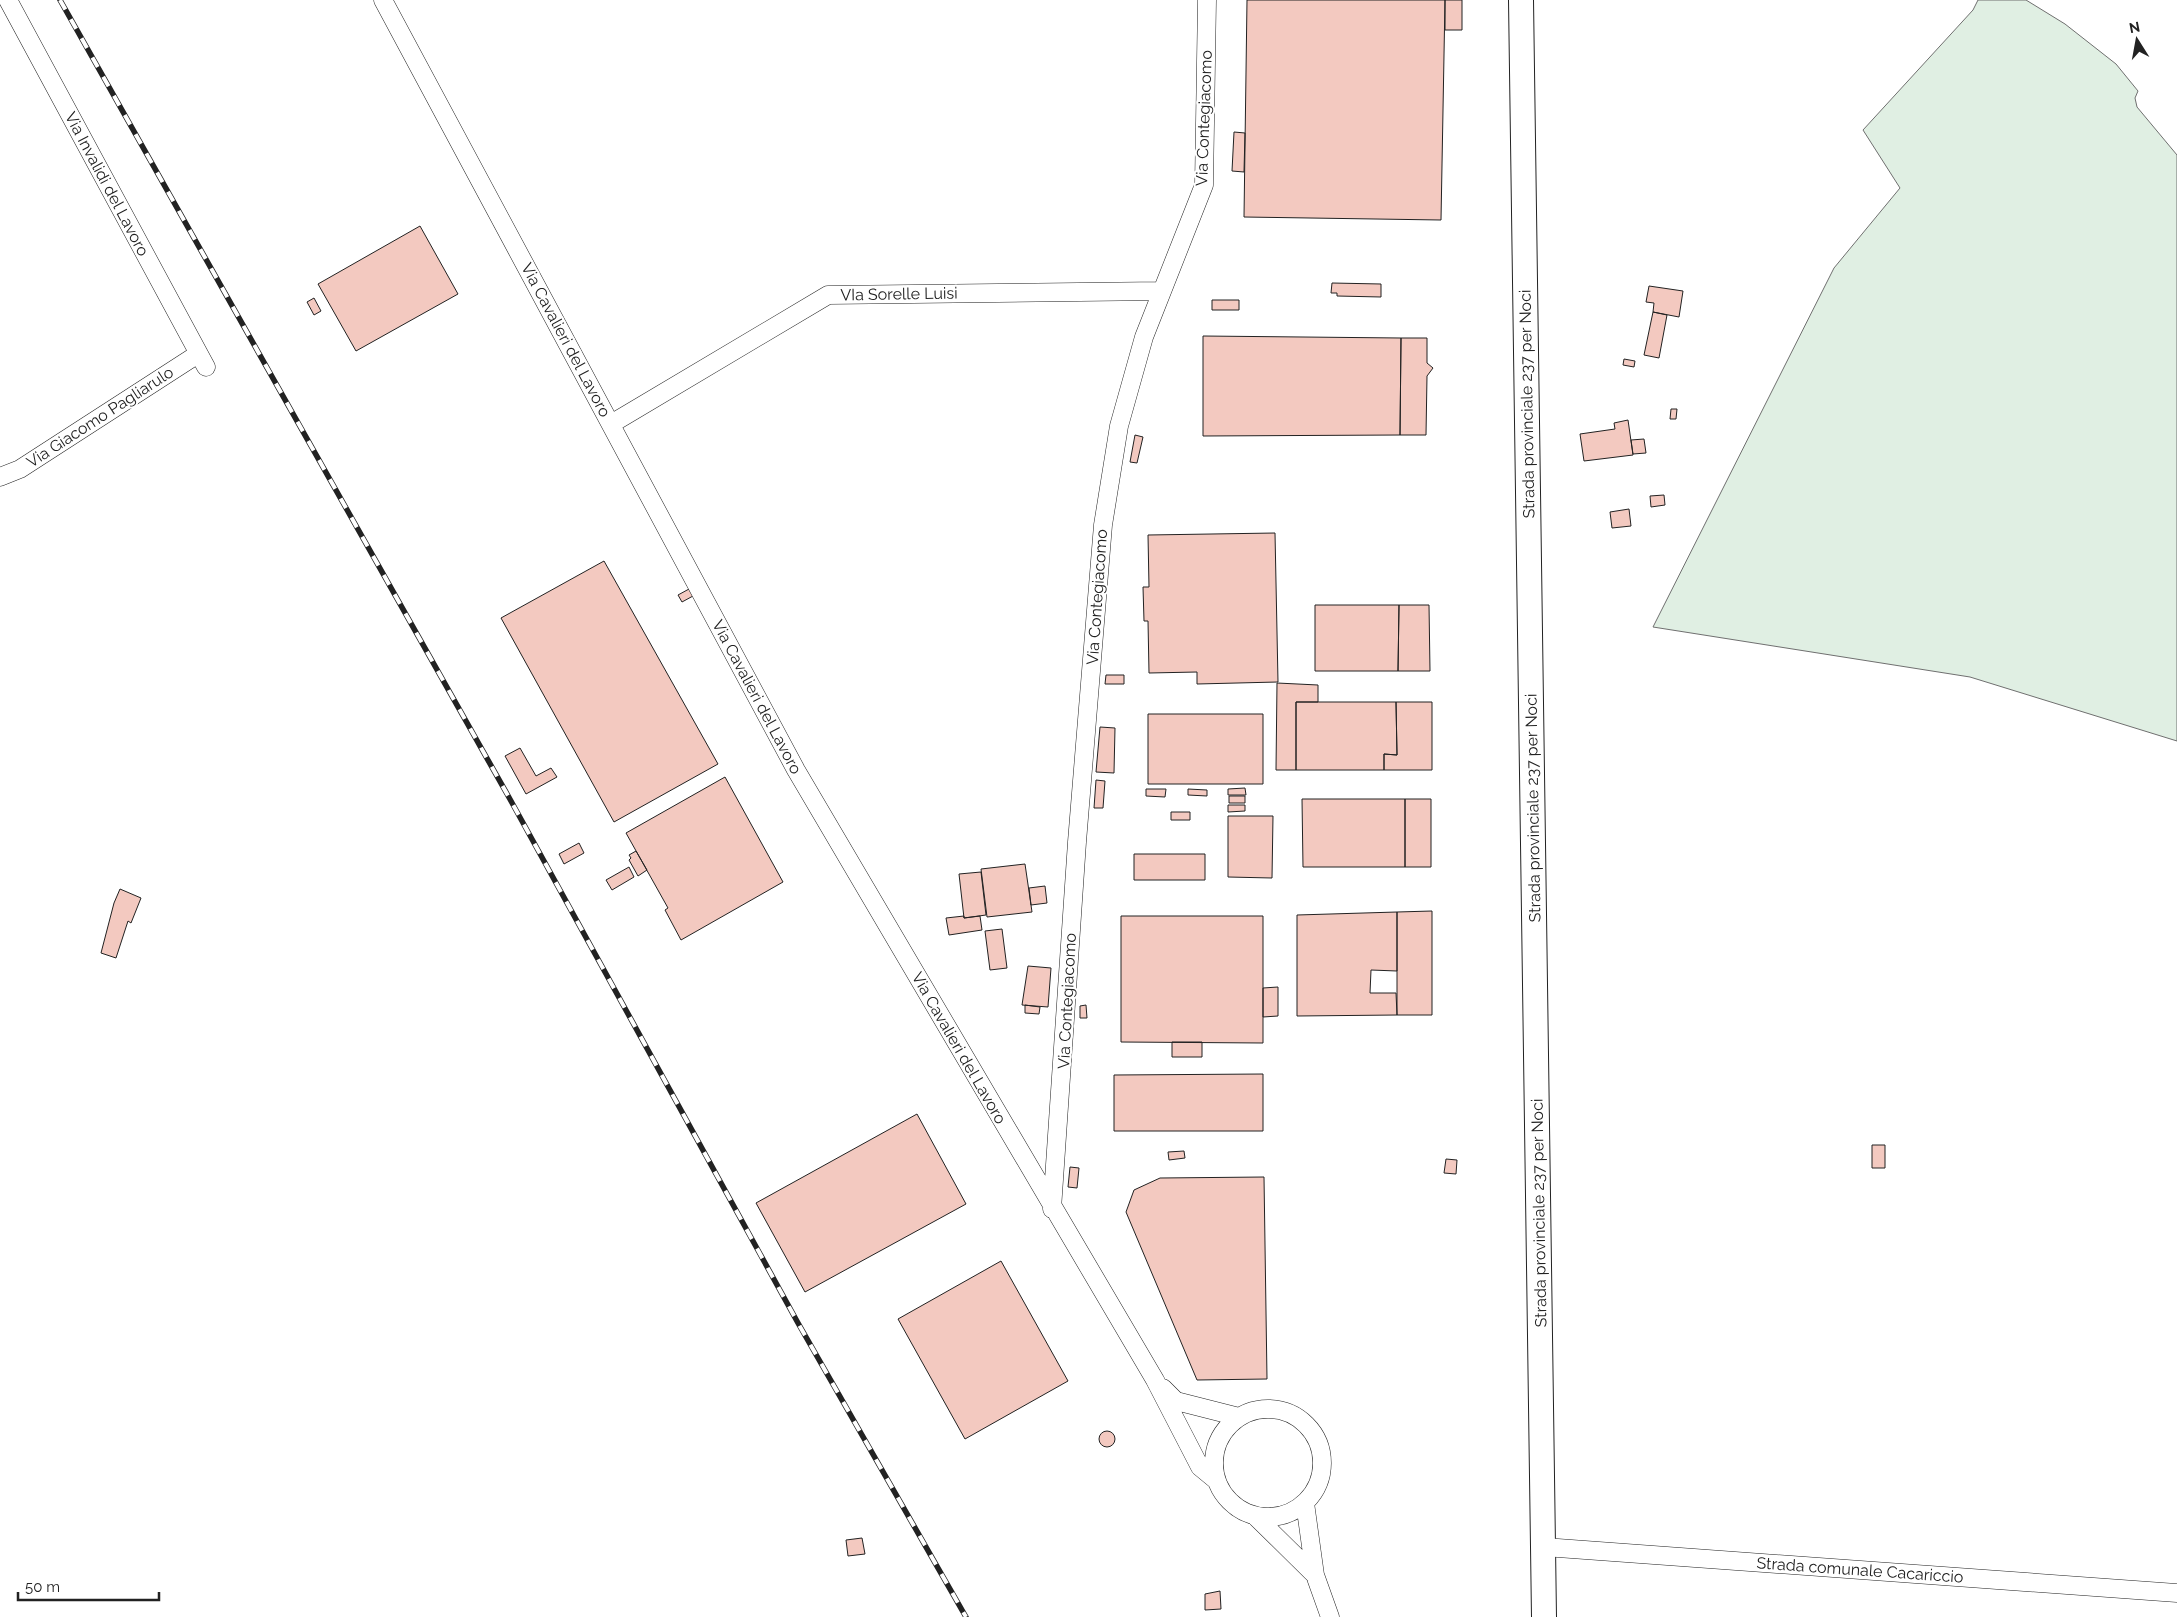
<svg xmlns="http://www.w3.org/2000/svg" width="2177" height="1617" font-family="Raleway,sans-serif">
<style>
.green{fill:#e0efe3;stroke:#6f6f6f}
.building{fill:#f3c9c0;stroke:#222}
.lines{fill:none;stroke-linecap:round;stroke-linejoin:round}
.minor-casing{stroke:#222;stroke-width:19}
.secondary-casing{stroke:#222;stroke-width:26}
.minor{stroke:#fff;stroke-width:18}
.secondary{stroke:#fff;stroke-width:24}
.rail-casing{stroke:#222;stroke-width:5.5}
.rail{stroke:#fff;stroke-width:4;stroke-dasharray:11;stroke-linecap:butt}
.labels{text-anchor:middle;dominant-baseline:central;stroke-width:4;stroke-linejoin:round;paint-order:stroke}
.street-label{font-size:16px;fill:#222;stroke:#fff}
</style>
<rect width="100%" height="100%" fill="#fff"/>
<path class="green" d="M1978 0H2026L2065 24 2116 64 2138 91 2135 98 2137 107 2177 155V741L1970 677 1653 627 1834 268 1900 188 1863 130 1973 10Z"/>
<path class="building" d="M1247 0H1445L1441 220 1244 217Z
M1445 0H1462V30H1445Z
M1234 132 1245 133 1244 172 1232 171Z
M420 226 458 294 356 351 318 284Z
M1332 283 1381 284V297L1337 296V293H1331Z
M1649 286 1683 291 1679 317 1653 312 1654 303 1646 302Z
M314 298 321 311 314 315 307 302Z
M1212 300H1239V310H1212Z
M1653 312 1667 315 1659 358 1644 355Z
M1203 336 1401 338 1400 435 1203 436Z
M1401 338H1427V363L1433 368 1427 376 1426 435H1400Z
M1624 359 1635 361 1634 367 1623 365Z
M1671 409H1677L1676 419H1670Z
M1628 420 1633 455 1584 461 1580 434 1615 429 1614 423Z
M1135 435 1143 437 1137 463 1130 462Z
M1644 439 1646 453 1633 454 1631 440Z
M1664 495 1665 505 1651 507 1650 496Z
M1629 509 1631 526 1612 528 1610 512Z
M1275 533 1278 682 1197 684V672L1149 673 1148 621H1144L1143 587H1149L1148 535Z
M604 561 718 764 614 822 501 618Z
M689 589 693 596 682 602 678 595Z
M1315 605H1399L1398 671H1315Z
M1399 605H1429L1430 671H1398Z
M1106 675H1124V684H1105Z
M1277 683 1318 685V702H1296V770H1276Z
M1296 702H1396L1397 755 1384 754V770H1296Z
M1396 702H1432V770H1384V754L1397 755Z
M1148 714H1263V784H1148Z
M1100 727 1115 728 1114 773 1096 772Z
M520 748 536 776 551 768 557 777 526 794 505 756Z
M725 777 783 882 681 940 665 910 668 908 626 833Z
M1096 780 1105 781 1103 808H1094Z
M1245 788 1246 795H1228V789Z
M1146 789H1166L1165 797 1146 796Z
M1188 789 1207 790V796L1188 795Z
M1229 796H1245V803H1229Z
M1302 799H1405V867H1303Z
M1405 799H1431V867H1405Z
M1228 805H1245V811L1228 812Z
M1171 812H1190V820H1171Z
M1228 816H1273L1272 878 1228 877Z
M579 843 584 853 564 864 559 854Z
M636 851 647 870 638 876 629 860 631 858 629 855Z
M1134 854H1205V880H1134Z
M1025 864 1032 912 987 917 981 869Z
M629 867 634 877 612 890 606 880Z
M981 872 986 915 964 918 959 874Z
M1045 886 1047 903 1031 905 1029 888Z
M120 889 141 898 131 923 128 921 116 958 101 953 114 903Z
M1432 911V1015H1397V912Z
M1397 912V971L1371 970 1370 993H1396L1397 1015 1297 1016V915Z
M964 916V918L980 916 982 930 949 935 946 918Z
M1121 916H1263V1043L1121 1042Z
M1002 929 1007 968 990 970 985 931Z
M1028 966 1051 968 1048 1007 1022 1005Z
M1278 987V1016L1263 1017V988Z
M1025 1005 1040 1007 1039 1014 1025 1013Z
M1086 1005 1087 1018H1080V1006Z
M1172 1042H1202V1057H1172Z
M1263 1074V1131H1114V1075Z
M917 1114 966 1204 805 1292 756 1203Z
M1872 1145H1885V1168H1872Z
M1184 1151 1185 1158 1169 1160 1168 1152Z
M1446 1159 1457 1160 1456 1174 1444 1173Z
M1070 1167 1079 1168 1077 1188 1068 1187Z
M1264 1177 1267 1379 1197 1380 1126 1212 1134 1190 1160 1178Z
M1001 1261 1068 1381 965 1439 898 1319Z
M1099 1439a8 8 0 1 1 16 0a8 8 0 1 1-16 0Z
M862 1538 865 1554 848 1556 846 1540Z
M1220 1591 1221 1609 1205 1610V1594Z"/>
<g class="lines">
<defs>
<path id="minor" d="M8 0 206 367
M383 0 796 770 1155 1380 1200 1467 1217 1481
M611 424 828 295 1162 291
M0 477 20 469 198 354
M1052 1209 1077 842 1103 525 1119 426 1144 337 1204 185 1207 0
M1163 1388 1176 1401 1239 1417
M1214 1463a54 54 0 1 1 108 0a54 54 0 1 1-108 0Z
M1305 1503 1315 1575 1330 1617
M1255 1516 1315 1575
M1544 1547 2177 1593"/>
<path id="secondary" d="M1521 0 1544 1617"/>
</defs>
<use href="#minor" class="minor-casing"/>
<use href="#secondary" class="secondary-casing"/>
<use href="#minor" class="minor"/>
<use href="#secondary" class="secondary"/>
<defs>
<path id="rail" d="M60 0 511 801 798 1323 966 1617"/>
</defs>
<use href="#rail" class="rail-casing"/>
<use href="#rail" class="rail"/>
</g>
<g class="labels">
<g class="street-label">
<text transform="translate(1204 118) rotate(-88)">Via Contegiacomo</text>
<text transform="translate(107 184) rotate(62)">Via Invalidi del Lavoro</text>
<text transform="translate(899 294) rotate(-1)">VIa Sorelle Luisi</text>
<text transform="translate(566 340) rotate(62)">Via Cavalieri del Lavoro</text>
<text transform="translate(1527 404) rotate(-91)">Strada provinciale 237 per Noci</text>
<text transform="translate(100 417) rotate(-33)">Via Giacomo Pagliarulo</text>
<text transform="translate(1097 597) rotate(-86)">Via Contegiacomo</text>
<text transform="translate(757 697) rotate(62)">Via Cavalieri del Lavoro</text>
<text transform="translate(1533 808) rotate(-91)">Strada provinciale 237 per Noci</text>
<text transform="translate(1067 1001) rotate(-87)">Via Contegiacomo</text>
<text transform="translate(959 1048) rotate(60)">Via Cavalieri del Lavoro</text>
<text transform="translate(1539 1213) rotate(-91)">Strada provinciale 237 per Noci</text>
<text transform="translate(1860 1570) rotate(4)">Strada comunale Cacariccio</text>
</g>
</g>
<g transform="translate(2137 40) rotate(349)" stroke="#ffffff" stroke-width="4" paint-order="stroke">
<path d="M0-4L9 19L0 12L-9 19Z" fill="#222222"/>
<text y="-8" font-size="14" font-weight="bold" text-anchor="middle" fill="#222222">N</text>
</g>
<path d="M18 1592v8h141v-8" fill="none" stroke="#222222" stroke-width="2.5"/>
<text x="25" y="1592" font-size="15" fill="#222222" stroke="#ffffff" stroke-width="4" paint-order="stroke">50 m</text>
</svg>
